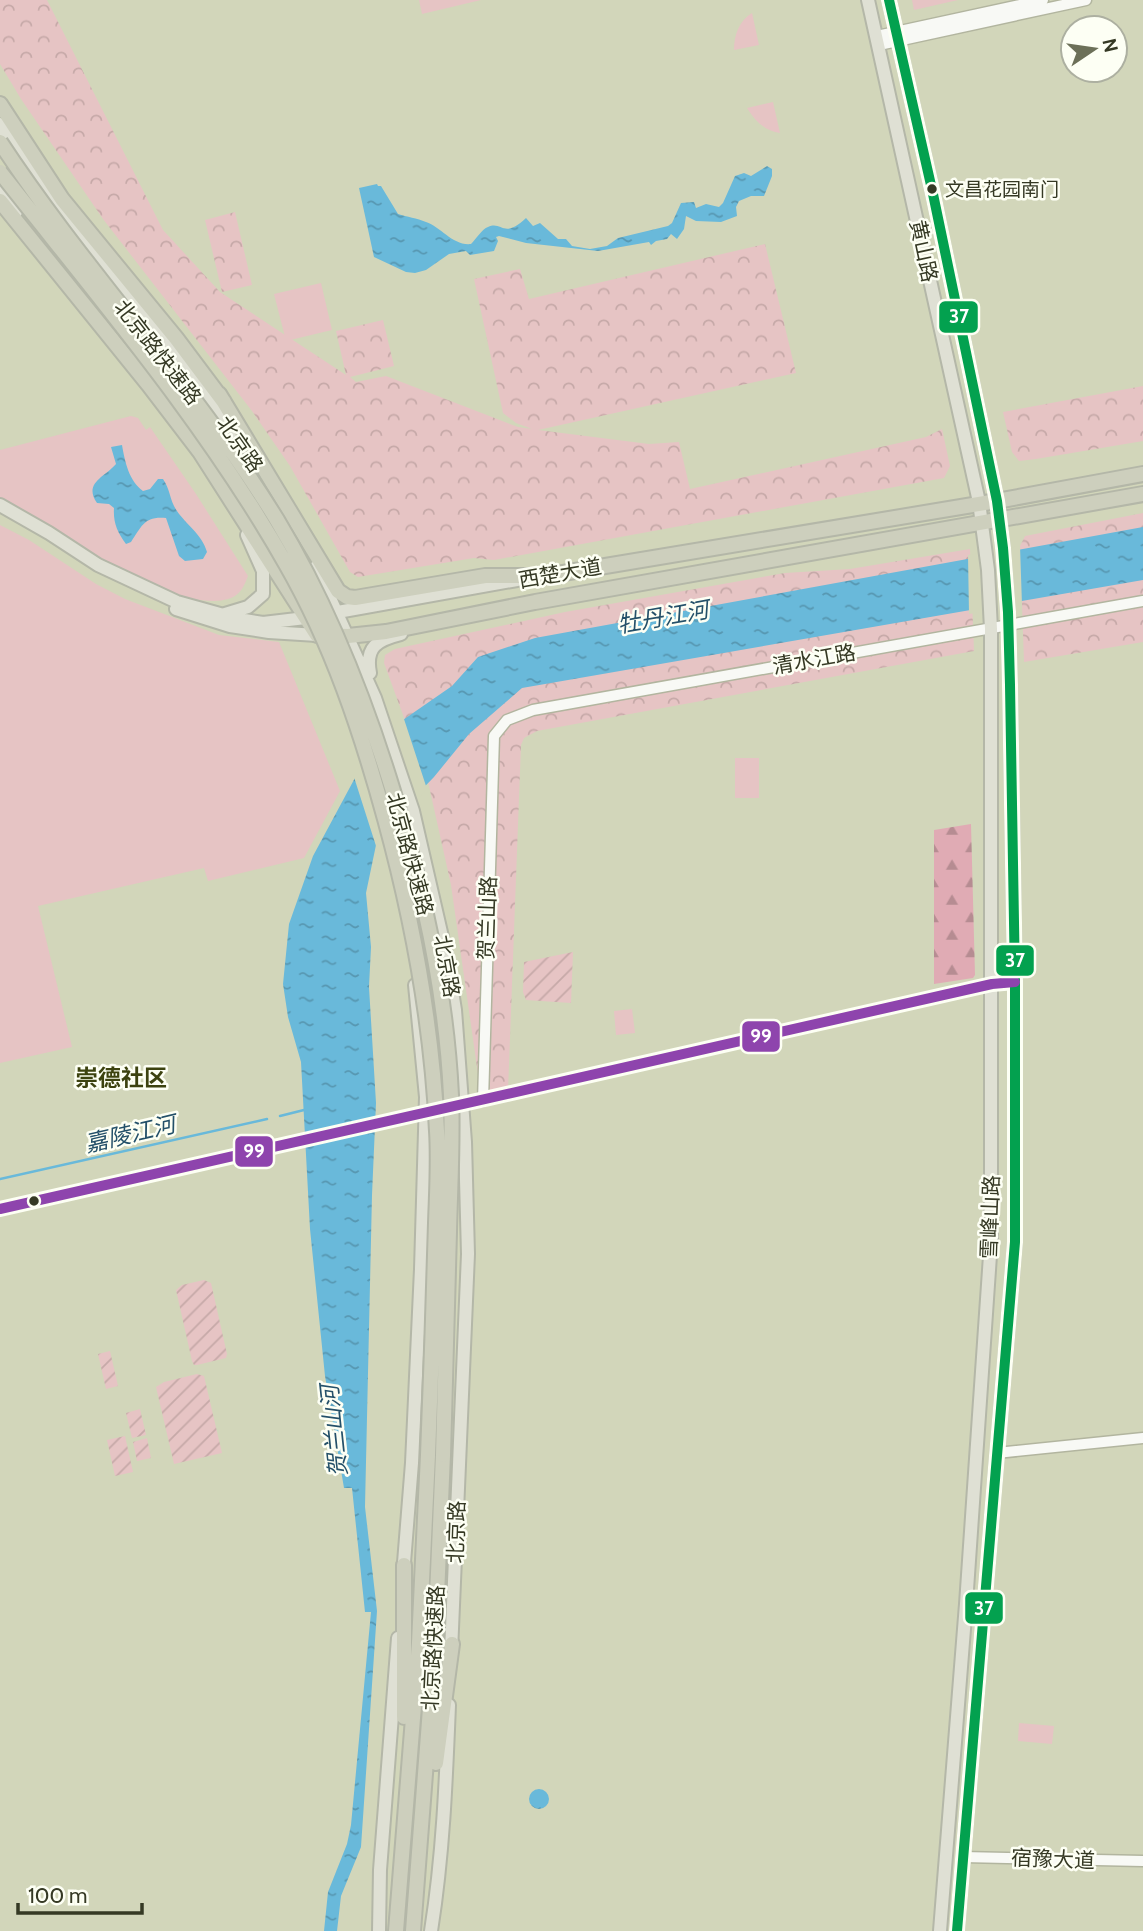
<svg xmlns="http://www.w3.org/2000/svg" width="1143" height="1931" font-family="Cabin,'Noto Sans SC',sans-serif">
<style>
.grass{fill:#e6c4c4}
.forest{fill:url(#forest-firs)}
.park{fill:url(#park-crowns)}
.garden{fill:url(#garden-furrows)}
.water{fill:url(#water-ripples)}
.pier{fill:#d2d6ba}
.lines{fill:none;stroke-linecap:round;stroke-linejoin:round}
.stream{stroke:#69b9da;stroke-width:2.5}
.minor-casing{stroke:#b2b59f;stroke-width:13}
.major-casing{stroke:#b4b7a8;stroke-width:16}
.highway-casing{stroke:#b4b7a8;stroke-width:18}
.minor{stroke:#f8f9f5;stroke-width:10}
.major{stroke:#dfe0d4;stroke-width:12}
.highway{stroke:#cdcfbd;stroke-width:14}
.highway-bridge-casing{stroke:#b4b7a8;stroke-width:18;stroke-linecap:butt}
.highway-bridge{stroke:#cdcfbd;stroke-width:14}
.bus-1-casing{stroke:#fdfff4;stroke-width:16}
.bus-2-casing{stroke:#fdfff4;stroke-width:16}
.bus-1{stroke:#03a14f;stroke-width:10}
.bus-2{stroke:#8e44ad;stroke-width:10}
.bus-dot{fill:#353924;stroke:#fdfff4;stroke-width:2.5}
.labels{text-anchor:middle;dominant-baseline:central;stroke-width:5;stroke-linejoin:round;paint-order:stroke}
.bus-label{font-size:19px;fill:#353924;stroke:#fdfff4;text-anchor:start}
.street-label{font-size:21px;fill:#353924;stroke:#fdfff4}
.water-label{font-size:23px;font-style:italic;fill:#245069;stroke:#fdfff4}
.neighbourhood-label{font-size:23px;font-weight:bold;fill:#3c420f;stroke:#fdfff4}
.line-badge{stroke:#fdfff4;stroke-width:2.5}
.badge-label{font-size:19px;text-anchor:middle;font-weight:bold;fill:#fff}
</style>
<defs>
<pattern id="forest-firs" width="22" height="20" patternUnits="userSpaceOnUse" patternTransform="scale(1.75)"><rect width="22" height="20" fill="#e0abb4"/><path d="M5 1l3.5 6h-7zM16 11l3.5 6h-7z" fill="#b68c92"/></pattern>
<pattern id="park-crowns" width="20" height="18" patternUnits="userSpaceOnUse" patternTransform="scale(1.75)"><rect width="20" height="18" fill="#e6c4c4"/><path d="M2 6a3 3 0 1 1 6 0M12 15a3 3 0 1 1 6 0" fill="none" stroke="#c6a9a8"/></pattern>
<pattern id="garden-furrows" width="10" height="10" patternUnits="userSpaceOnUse" patternTransform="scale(1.75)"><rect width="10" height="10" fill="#e6c4c4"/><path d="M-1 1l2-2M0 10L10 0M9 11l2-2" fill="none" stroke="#c6a9a8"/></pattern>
<pattern id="water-ripples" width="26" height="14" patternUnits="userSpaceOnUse" patternTransform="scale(1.75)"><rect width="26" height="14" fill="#69b9da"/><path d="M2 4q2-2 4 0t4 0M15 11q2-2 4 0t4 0" fill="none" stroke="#5797b1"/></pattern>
</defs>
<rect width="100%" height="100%" fill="#d2d6ba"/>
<path class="grass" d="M419 0H481L422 14Z
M912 0H958L914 10Z
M752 13 759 45 734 50C734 35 739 21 752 13Z
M773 102 780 133C765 131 755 121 747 108Z
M321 283 332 330 286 341 274 294Z
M131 416 138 418 146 430 150 427 196 494 248 576C244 586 240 596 228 599 177 615 46 529 0 501V450Z
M0 525 29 540 96 584 125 599 219 635 279 642 340 791 304 858 208 881 204 868 38 906 72 1047 0 1063Z
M735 758H759V798H735Z
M632 1009 635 1033 616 1035 614 1011Z
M1019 1723 1054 1726 1052 1744 1018 1741Z"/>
<path class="forest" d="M971 824 975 975 973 978 934 984V830Z"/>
<path class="park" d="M0 0H47L163 230 220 292 346 375 336 331 383 320 394 366 350 377 356 382 386 376 518 427 532 429 516 423 503 413 474 279 520 269 529 299 765 244 796 373 538 430 649 444 679 442 690 489 926 437 942 429 950 466 944 478 494 560 474 558 358 577 350 572 290 466 252 411 103 219 21 99 0 64Z
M235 212 252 285 222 292 205 220Z
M1143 386V441L1036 459 1019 461 1012 452 1003 412Z
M1143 513V642L1024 662 1020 546 1025 536Z
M970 549 974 651 537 731 524 738 521 745 508 1091 491 1094 480 1088 451 885 429 786 384 663 385 655 395 649 565 612 785 573 850 569Z"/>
<path class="garden" d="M573 952 571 1003 526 1000 523 992 524 962Z
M204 1280 211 1283 227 1354 226 1358 197 1365H194L192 1361 176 1290 182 1285Z
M110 1351 118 1386 106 1389 98 1354Z
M197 1374 204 1376 222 1453 174 1464 156 1387 164 1382Z
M140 1409 146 1435 132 1438 126 1413Z
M125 1436 133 1472 115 1476 107 1440Z
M147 1438 151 1458 137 1461 133 1442Z"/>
<path class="water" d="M767 166 772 169V176L764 196H751L739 201 736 207 737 216 721 222 696 221 686 216 684 229 677 239 671 234 667 239 656 241 651 245 649 242 598 251 526 243 499 236 496 237 498 241 494 251 470 255 466 251 449 254 426 270 415 273 406 272 374 257 359 188 377 184 378 186H381L398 214C407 217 417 218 426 222 441 227 453 246 471 244 476 239 482 229 488 227 502 220 503 240 526 218L533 226 540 223 558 239H566L572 246 590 249 607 246 618 238 668 226 672 223 681 203 694 202 696 208 706 204 719 207 723 203 735 176 744 173 751 176Z
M122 445C125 462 129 481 143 491L150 489 158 479H163C170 490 169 495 174 506 182 522 202 533 207 552L203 559 185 561 179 556 166 518C144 516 142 526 131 542L126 544C117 532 113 522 114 508L109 504 97 503C83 483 105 477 116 464L111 447Z
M1143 527V580L522 688 469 734 434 777 395 817 376 845 366 893 371 947 369 987 376 1103 372 1195 365 1507 377 1611 361 1847 341 1896 337 1931H324L328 1892 347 1844 351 1825 371 1612H365L352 1488H344L325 1376 310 1229 301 1062 288 1017 283 984 289 924 313 856 356 776 400 722 452 686 478 657 535 638Z
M529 1799a10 10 0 1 1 20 0a10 10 0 1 1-20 0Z"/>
<path class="pier" d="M1020 546 1022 605 969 614 968 555Z
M403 716 427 789 376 846 353 774Z"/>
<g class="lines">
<path class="stream" d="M280 1116 304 1110
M0 1179 267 1119"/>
<defs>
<path id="minor" d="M877 36 1043 0
M879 45 1086 0
M483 1101 494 736 507 720 533 710 1143 601
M0 1209 992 984 1015 982
M997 1453 1143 1438
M963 1857 1143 1861"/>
<path id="major" d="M868 0 979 502 988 570 991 629V1241L966 1604 940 1931
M889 0 933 194 997 501 1003 548 1008 612 1010 685 1015 982V1242L957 1931
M0 124 45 193 175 356 248 453
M0 188 16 212
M136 359 167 395
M0 505 49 533 98 565 177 602 238 619 263 623 314 617
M316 567 375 698 413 811 446 954 455 1010 465 1142 468 1254 451 1652
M176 609 230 626 269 632 317 635
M332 613 517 580
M225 614 248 607 263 594V571L247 535
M370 673C365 647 377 640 401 634
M403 1575 412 1463 421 1269 426 1097 415 985
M379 1931 380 1870 398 1638
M431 1931C443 1856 446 1781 449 1705"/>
<path id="highway" d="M0 104 62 199 176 338 224 402
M0 201 148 384 200 452 317 635 348 636 386 632 535 602 1143 494
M219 394 338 591 347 597 355 598 485 576H545L997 501 1143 474
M404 1717V1565
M436 1763 452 1644
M396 1931 419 1643 428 1455
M413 1931 435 1643 443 1455"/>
</defs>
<use href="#minor" class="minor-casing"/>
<use href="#major" class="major-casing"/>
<use href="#highway" class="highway-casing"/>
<use href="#minor" class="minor"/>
<use href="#major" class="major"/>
<use href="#highway" class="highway"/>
<defs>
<path id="highway-bridge" d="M0 142C86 273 195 386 277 520 328 605 364 696 393 791 424 890 446 991 451 1095 453 1140 450 1186 449 1232 447 1306 445 1381 443 1455
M0 172C100 299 206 423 286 564 332 644 361 731 385 819 413 921 432 1025 437 1131 439 1161 437 1192 436 1223 434 1300 431 1378 428 1455"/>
</defs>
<use href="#highway-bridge" class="highway-bridge-casing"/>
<use href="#highway-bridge" class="highway-bridge"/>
<defs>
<path id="bus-1" d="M889 0 933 194 997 501 1003 548 1008 612 1010 685 1015 982V1242L957 1931"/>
<path id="bus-2" d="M0 1209 992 984 1015 982"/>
</defs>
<use href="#bus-1" class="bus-1-casing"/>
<use href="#bus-2" class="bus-2-casing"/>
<use href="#bus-1" class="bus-1"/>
<use href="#bus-2" class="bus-2"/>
</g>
<g class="bus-dot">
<circle cx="932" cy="189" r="6"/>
<circle cx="34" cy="1201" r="6"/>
</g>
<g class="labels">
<g class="bus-label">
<text x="945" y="189">文昌花园南门</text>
</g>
<g class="street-label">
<text transform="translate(924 251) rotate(78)">黄山路</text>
<text transform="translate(158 352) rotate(52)">北京路快速路</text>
<text transform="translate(240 444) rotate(55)">北京路</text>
<text transform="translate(560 573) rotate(-10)">西楚大道</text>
<text transform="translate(814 659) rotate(-10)">清水江路</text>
<text transform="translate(410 854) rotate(75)">北京路快速路</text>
<text transform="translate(487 918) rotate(-88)">贺兰山路</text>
<text transform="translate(447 966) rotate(80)">北京路</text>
<text transform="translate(990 1217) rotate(-88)">雪峰山路</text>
<text transform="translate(456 1532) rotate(-88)">北京路</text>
<text transform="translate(433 1648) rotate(-87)">北京路快速路</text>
<text transform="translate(1053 1859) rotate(2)">宿豫大道</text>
</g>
<g class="water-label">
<text transform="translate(663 617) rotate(-10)">牡丹江河</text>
<text transform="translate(130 1134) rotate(-13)">嘉陵江河</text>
<text transform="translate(334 1431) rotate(-96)">贺兰山河</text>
</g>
<g class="neighbourhood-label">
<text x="121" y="1078">崇德社区</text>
</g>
</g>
<g class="line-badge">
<rect x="938" y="300" width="41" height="34" rx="7" fill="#03a14f"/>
<rect x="995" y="944" width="40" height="33" rx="7" fill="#03a14f"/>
<rect x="741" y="1020" width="40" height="33" rx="7" fill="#8e44ad"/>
<rect x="234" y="1135" width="40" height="33" rx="7" fill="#8e44ad"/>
<rect x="964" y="1591" width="40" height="34" rx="7" fill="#03a14f"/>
</g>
<g class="badge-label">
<text x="959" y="323">37</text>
<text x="1015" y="967">37</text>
<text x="761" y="1043">99</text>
<text x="254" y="1158">99</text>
<text x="984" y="1615">37</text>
</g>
<g transform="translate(1094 49) rotate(77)"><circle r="33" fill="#fdfff4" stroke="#adb0a1" stroke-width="2"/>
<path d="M0-5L12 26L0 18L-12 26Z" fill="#6c7058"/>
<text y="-10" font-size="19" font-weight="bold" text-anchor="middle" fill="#353924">N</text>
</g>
<path d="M18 1903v10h124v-10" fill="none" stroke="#353924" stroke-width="3.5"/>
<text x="28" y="1903" font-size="21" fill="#353924" stroke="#fdfff4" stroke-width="5" paint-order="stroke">100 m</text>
</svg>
